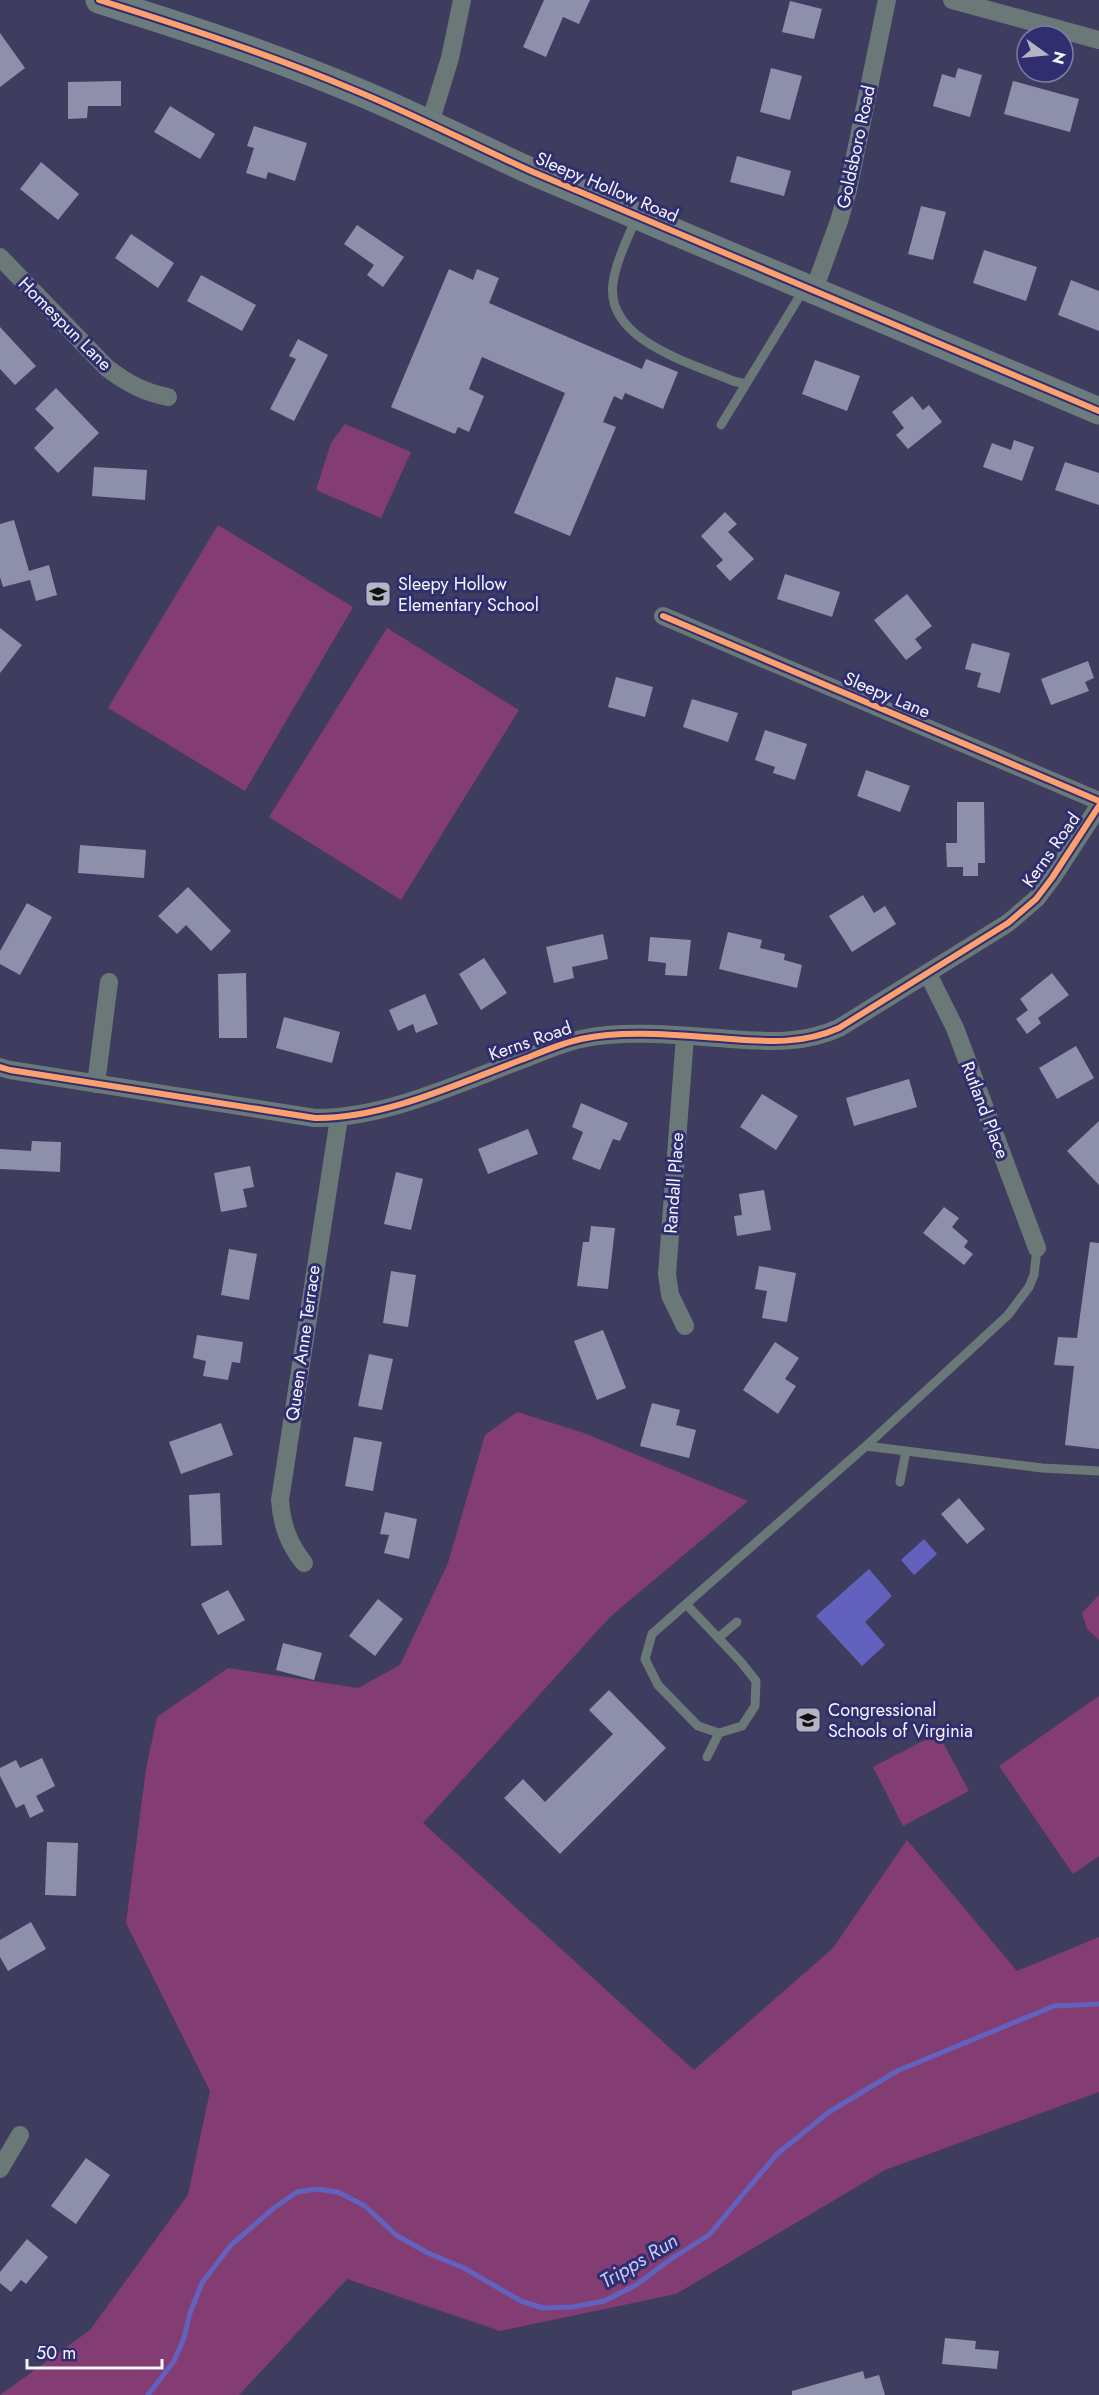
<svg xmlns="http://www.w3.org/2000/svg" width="1099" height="2395" font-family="Jost,sans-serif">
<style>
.green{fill:#833d73}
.water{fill:#6262be}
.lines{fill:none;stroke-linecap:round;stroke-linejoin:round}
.stream{stroke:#6262be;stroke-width:5}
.building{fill:#8e8faa}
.lane{stroke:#6a7977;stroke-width:9}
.street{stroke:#6a7977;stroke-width:18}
.secondary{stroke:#6c7c7e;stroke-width:27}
.cycleway-casing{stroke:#302e6e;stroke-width:10}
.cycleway{stroke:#fca06f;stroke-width:6}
.labels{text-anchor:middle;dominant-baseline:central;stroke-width:6;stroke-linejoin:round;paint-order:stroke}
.street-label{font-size:18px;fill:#f3f4fc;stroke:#302e6e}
.poi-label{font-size:18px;fill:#f3f4fc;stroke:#302e6e;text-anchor:start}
.water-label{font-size:20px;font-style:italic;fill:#c5cafd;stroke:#302e6e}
</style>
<rect width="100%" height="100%" fill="#3e3d5f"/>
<path class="green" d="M345 424 411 452 381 518 316 490 331 443Z
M218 525 353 607 245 791 108 708Z
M387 628 519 710 401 900 269 817Z
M517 1412 584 1433 748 1501 610 1617 423 1823 694 2070 833 1948 907 1840 1017 1971 1099 1937V2092L885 2170 676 2294 500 2331 347 2279 239 2395H0L90 2330 188 2195 210 2091 126 1923 146 1769 157 1717 228 1668 358 1688 400 1665 448 1563 485 1435Z
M1099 1595V1640L1087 1629 1082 1613Z
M1099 1696V1856L1073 1874 999 1766Z
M938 1733 969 1791 903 1826 873 1767Z"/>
<path class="water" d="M924 1539 937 1554 914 1575 901 1560Z
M869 1569 892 1596 865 1622 885 1645 862 1666 816 1616Z"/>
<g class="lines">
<path class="stream" d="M148 2395 174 2361 184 2338 190 2313 202 2283 231 2245 274 2208 297 2192 316 2189 338 2192 365 2206 396 2235 428 2253 464 2268 521 2301 543 2308 573 2307 604 2301 636 2285 671 2259 709 2235 777 2154 829 2112 897 2071 1054 2006 1099 2004"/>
</g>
<path class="building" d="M544 0H590L579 24 563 17 546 57 523 47Z
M790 1 822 9 814 39 782 32Z
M0 33 25 68 0 87Z
M771 68 802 76 790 120 760 112Z
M958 68 982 75 970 117 933 106 942 74 955 78Z
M121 81V106H88L87 118 68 119V82Z
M1013 81 1079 99 1070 132 1004 114Z
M170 106 215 134 200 159 154 132Z
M254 126 307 143 295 181 268 172 266 179 246 173 254 148 247 146Z
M737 156 791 171 784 196 730 182Z
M41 162 79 194 58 220 20 189Z
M921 206 946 212 933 260 908 254Z
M357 225 404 257 383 287 367 275 374 265 344 244Z
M131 234 174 263 158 288 115 258Z
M984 250 1037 267 1026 301 973 283Z
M449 269 473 280 477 269 499 278 489 303 642 369 646 359 678 372 663 409 625 393 622 400 614 396 603 422 616 427 570 536 514 513 565 393 482 357 469 389 484 396 469 432 458 427 455 434 391 407Z
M201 275 256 305 242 331 187 301Z
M1071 280 1099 291V331L1058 315Z
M0 327 36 366 15 385 0 369Z
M298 339 328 355 294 421 270 409 296 359 289 356Z
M815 360 860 376 847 411 802 394Z
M56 388 99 433 58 473 34 448 54 428 35 409Z
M912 396 923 410 929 405 942 422 908 449 896 435 904 428 892 412Z
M1014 440 1034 447 1022 481 983 467 992 443 1011 450Z
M1065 462 1099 473V505L1055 490Z
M94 467 147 470 145 500 92 496Z
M725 512 737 524 728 532 754 559 730 581 716 566 723 560 701 536Z
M14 520 29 571 49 565 57 595 36 601 30 580 3 587 0 577V524Z
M785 574 840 592 832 617 777 599Z
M907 594 932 626 915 639 922 648 906 660 874 620Z
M0 628 22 645 0 673Z
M972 643 1010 653 1000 693 977 687 981 673 965 669Z
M1088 661 1094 678 1085 682 1089 691 1051 705 1041 679Z
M616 677 653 687 645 717 608 707Z
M692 699 738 713 728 742 683 727Z
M765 730 807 744 795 780 773 773 775 767 755 760Z
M866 770 910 786 900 812 857 796Z
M957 802H984L985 863H978V876H963V867H947L946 843H957Z
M80 845 146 850 144 878 78 873Z
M188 887 231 931 211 951 186 925 177 934 158 916Z
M863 895 874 913 885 906 896 924 852 952 829 916Z
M27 903 52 917 20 975 0 964V951Z
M728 932 762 940 760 948 785 954 784 960 802 965 797 988 719 969Z
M603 934 608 959 572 967 574 978 554 983 546 947Z
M650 937 691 940 687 976 665 975 666 963 648 961Z
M484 958 507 993 481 1010 459 974Z
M246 973 247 1038H219L218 974Z
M1052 973 1069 995 1038 1018 1041 1023 1027 1034 1016 1019 1028 1010 1020 999Z
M425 994 438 1024 416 1033 413 1024 398 1031 389 1010Z
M284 1017 340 1032 332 1063 276 1048Z
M1076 1046 1094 1078 1057 1099 1039 1068Z
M909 1079 917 1107 854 1126 846 1098Z
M762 1094 798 1116 776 1150 740 1127Z
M581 1103 628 1123 620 1141 613 1139 600 1170 572 1159 583 1132 572 1127Z
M1099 1121V1185L1067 1151Z
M528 1129 538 1154 488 1174 478 1149Z
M32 1141 61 1142 60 1172 0 1169V1149L31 1151Z
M250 1166 254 1187 243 1189 247 1207 221 1212 214 1173Z
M396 1172 423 1179 411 1230 384 1224Z
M764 1190 771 1230 737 1236 734 1216 742 1215 739 1194Z
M944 1207 959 1218 952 1227 968 1241 964 1247 973 1254 964 1265 923 1233Z
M591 1226 615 1228 608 1289 577 1286 583 1242H589Z
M1090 1242 1099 1243V1449L1065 1445 1074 1366 1054 1365 1058 1337 1077 1338Z
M229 1249 257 1254 249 1300 221 1295Z
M759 1266 796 1273 787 1322 762 1318 767 1291 755 1289Z
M391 1271 416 1275 408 1327 383 1323Z
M603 1330 626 1388 597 1400 574 1341Z
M197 1335 243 1342 240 1363 232 1362 228 1380 203 1376 206 1361 193 1358Z
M775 1342 799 1358 785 1379 796 1386 778 1414 743 1390Z
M369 1354 393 1359 382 1410 358 1406Z
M652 1403 680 1410 676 1425 696 1430 689 1458 640 1446Z
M221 1423 233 1455 181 1474 169 1442Z
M354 1437 382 1442 373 1491 345 1486Z
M220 1493 222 1545 191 1546 189 1495Z
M959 1498 985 1529 967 1544 941 1514Z
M385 1512 417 1519 409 1559 384 1553 389 1535 380 1534Z
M228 1590 245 1620 218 1635 201 1604Z
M378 1599 403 1619 375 1656 349 1636Z
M283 1643 322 1653 314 1680 276 1670Z
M609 1690 666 1748 560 1854 504 1798 523 1779 545 1802 613 1734 589 1710Z
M42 1758 55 1786 36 1796 44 1811 30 1818 24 1804 16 1808 0 1776V1768L16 1760 20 1768Z
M47 1842 78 1843 76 1896 45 1895Z
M31 1922 46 1949 8 1971 0 1957V1940Z
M86 2158 110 2175 76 2224 51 2206Z
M27 2239 48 2257 26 2284 21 2280 11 2292 0 2283V2272Z
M945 2338 976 2341 975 2349 999 2351 997 2369 942 2364Z
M863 2371 865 2379 879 2375 885 2395H792V2391Z"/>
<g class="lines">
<path class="lane" d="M636 218C628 238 616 261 613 283 605 341 692 363 733 381L746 384
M721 425 804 289
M866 1446 1008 1315 1029 1287 1034 1275 1037 1248
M900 1482 906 1451
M686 1604 741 1662 756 1681 755 1706 742 1726 719 1733 698 1726 658 1685 645 1659 652 1634 866 1446 1042 1468 1099 1471
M718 1638 737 1622
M707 1757 719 1733"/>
<path class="street" d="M952 0 1099 40
M430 123 450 58 462 0
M0 257 107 368C127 383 143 392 168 397
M814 290 839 221 848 190 887 0
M663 616 1099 801
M928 974 955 1028 1037 1248
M0 1067 10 1070 315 1118C386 1119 463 1081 529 1057 546 1050 563 1043 581 1039 627 1029 685 1036 732 1039 769 1042 804 1044 839 1028L1008 923 1036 899 1052 878 1099 806
M96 1084 109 982
M685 1326 670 1295 667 1274 685 1036
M304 1563C288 1543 282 1525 280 1500L339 1118
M0 2169 20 2135"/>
<path class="secondary" d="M99 0C185 27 271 55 354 90 415 115 473 145 533 172L1099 411"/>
<defs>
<path id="cycleway" d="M99 0C185 27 271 55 354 90 415 115 473 145 533 172L1099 411
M663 616 1099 801
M0 1067 10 1070 315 1118C386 1119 463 1081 529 1057 546 1050 563 1043 581 1039 627 1029 685 1036 732 1039 769 1042 804 1044 839 1028L1008 923 1036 899 1052 878 1099 806"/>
</defs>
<use href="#cycleway" class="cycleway-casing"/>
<use href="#cycleway" class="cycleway"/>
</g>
<defs>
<symbol id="school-square" viewBox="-11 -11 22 22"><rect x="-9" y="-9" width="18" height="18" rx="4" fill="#b4b4c5" stroke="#302e6e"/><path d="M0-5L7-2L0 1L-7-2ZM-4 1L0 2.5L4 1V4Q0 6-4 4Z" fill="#111"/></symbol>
</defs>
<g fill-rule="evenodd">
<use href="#school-square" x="363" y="579" width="30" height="30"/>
<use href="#school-square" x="793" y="1705" width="30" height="30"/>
</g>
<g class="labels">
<g class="street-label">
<text transform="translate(856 147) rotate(-78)">Goldsboro Road</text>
<text transform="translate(607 187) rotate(23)">Sleepy Hollow Road</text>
<text transform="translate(65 324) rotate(45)">Homespun Lane</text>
<text transform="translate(887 695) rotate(23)">Sleepy Lane</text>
<text transform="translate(1051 850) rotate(-55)">Kerns Road</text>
<text transform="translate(530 1041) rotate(-19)">Kerns Road</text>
<text transform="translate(985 1110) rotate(69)">Rutland Place</text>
<text transform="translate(674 1183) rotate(-86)">Randall Place</text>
<text transform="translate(303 1343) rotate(-82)">Queen Anne Terrace</text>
</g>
<g class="poi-label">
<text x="398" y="584">Sleepy Hollow<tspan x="398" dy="21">Elementary School</tspan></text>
<text x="828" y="1710">Congressional<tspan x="828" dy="21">Schools of Virginia</tspan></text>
</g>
<g class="water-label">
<text transform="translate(639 2261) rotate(-31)">Tripps Run</text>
</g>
</g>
<g transform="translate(1045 54) rotate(105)"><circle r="28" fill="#302e6e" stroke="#7e7da7" stroke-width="1.5"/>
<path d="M0-4.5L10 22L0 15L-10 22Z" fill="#b4b4c5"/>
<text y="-9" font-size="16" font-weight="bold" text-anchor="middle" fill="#f3f4fc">N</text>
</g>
<path d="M27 2359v9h135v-9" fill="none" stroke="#f3f4fc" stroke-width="3"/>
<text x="36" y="2359" font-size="18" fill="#f3f4fc" stroke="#302e6e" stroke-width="4.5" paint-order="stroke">50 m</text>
</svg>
